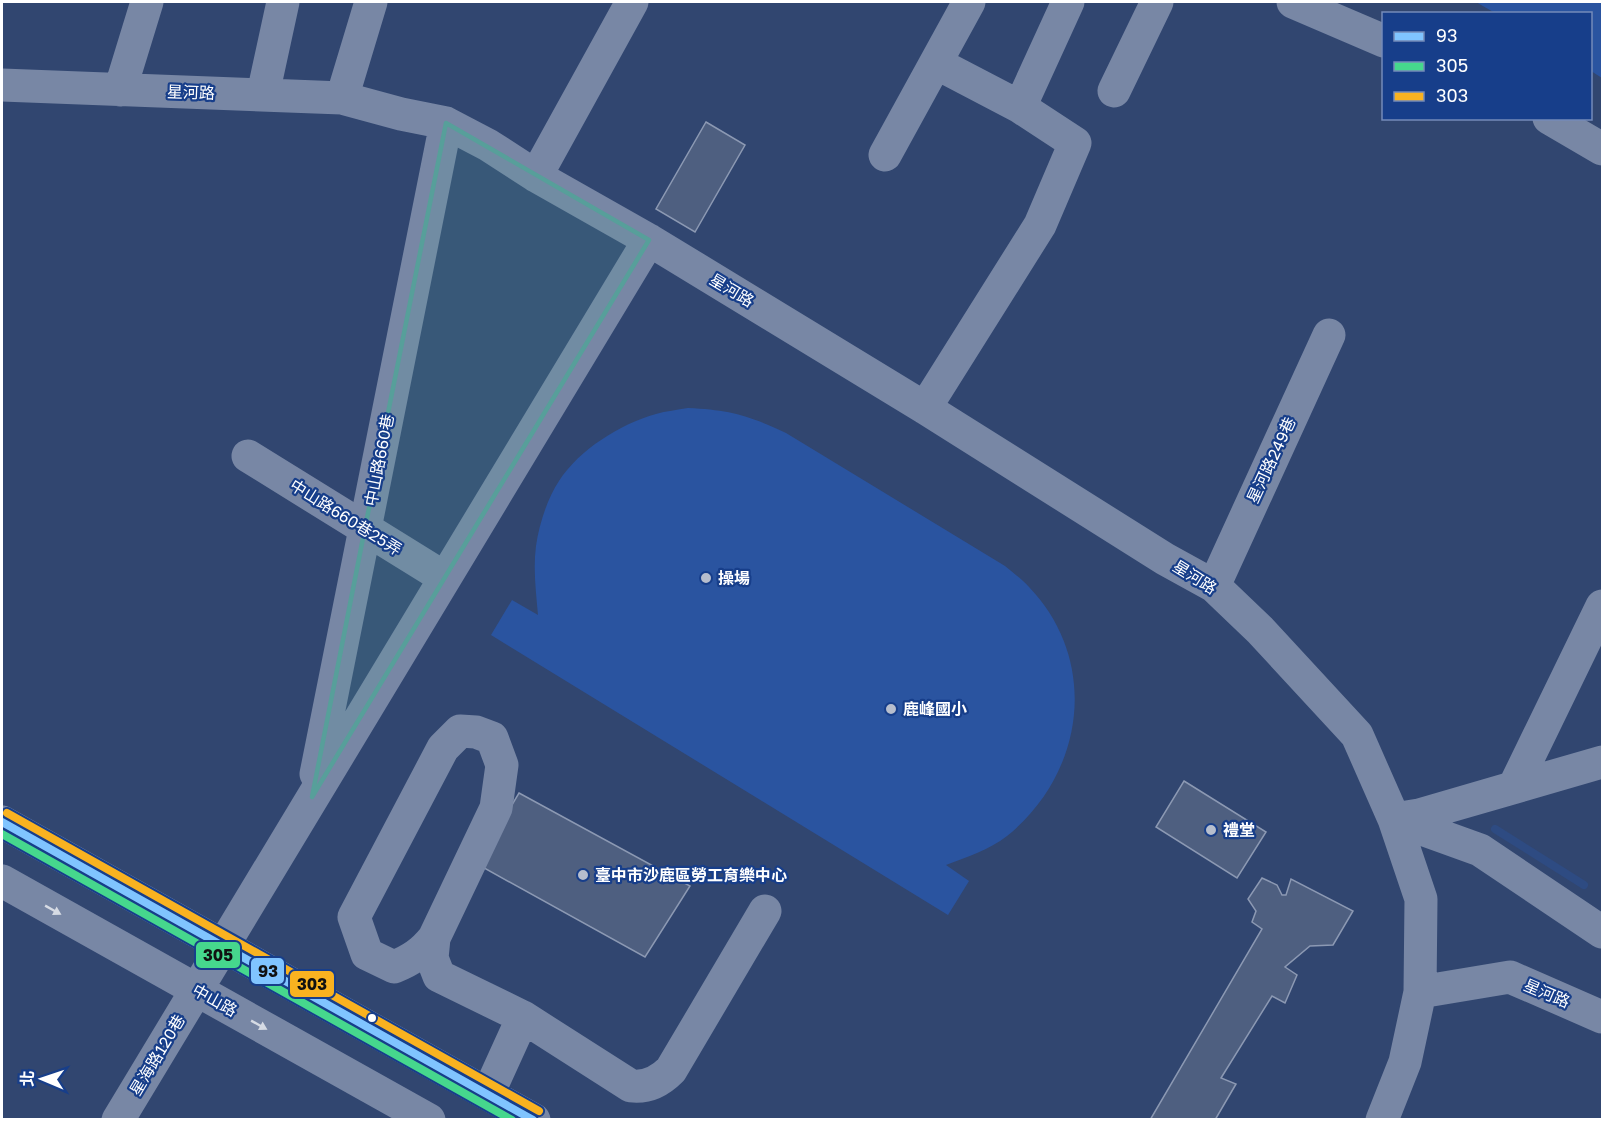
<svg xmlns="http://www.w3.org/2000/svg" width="1604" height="1121" font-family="'Golos Text','Noto Sans TC',sans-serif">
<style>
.green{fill:#2a54a0}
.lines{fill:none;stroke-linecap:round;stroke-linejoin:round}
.stream{stroke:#2e4b82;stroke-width:8}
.building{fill:#4e5f80;stroke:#8c99b3;stroke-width:1.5}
.minor{stroke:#7887a5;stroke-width:33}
.bus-1-casing{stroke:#173e8a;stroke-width:12}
.bus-2-casing{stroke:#173e8a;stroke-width:12}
.bus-3-casing{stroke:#173e8a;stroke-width:12}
.bus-1{stroke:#80c4ff;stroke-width:8}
.bus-2{stroke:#46d78d;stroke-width:8}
.bus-3{stroke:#f9b220;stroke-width:8}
.oneway{fill:#d6dbe4}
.marked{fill:#579f9a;fill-opacity:0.2;stroke:#579f9a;stroke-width:4.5;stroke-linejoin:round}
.poi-dot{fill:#b7becd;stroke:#173e8a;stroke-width:2}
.bus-dot{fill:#fff;stroke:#173e8a;stroke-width:2}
.labels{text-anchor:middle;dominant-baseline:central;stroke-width:4.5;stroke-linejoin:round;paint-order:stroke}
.street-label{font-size:16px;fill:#fff;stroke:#173e8a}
.poi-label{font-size:16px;font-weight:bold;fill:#fff;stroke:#173e8a;text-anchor:start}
.line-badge{stroke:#173e8a;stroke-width:2}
.pale-badge-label{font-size:16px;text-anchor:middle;font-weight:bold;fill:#111}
</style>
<rect width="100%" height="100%" fill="#314670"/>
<path class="green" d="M1476 2H1602V78L1591 71 1590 14 1495 13Z
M688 408C729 410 748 415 786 433L1005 566C1013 573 1022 579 1029 587 1100 661 1085 773 1007 836 989 850 967 857 946 865L969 881 948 915 491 635 512 600 538 615C536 592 533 569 536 546 539 525 547 499 559 481 579 450 620 424 656 414 666 411 677 410 688 408Z"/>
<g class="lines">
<path class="stream" d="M1495 829 1584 885"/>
</g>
<path class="building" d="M706 122 745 145 695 232 656 209Z
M1184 781 1266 832 1237 878 1156 827Z
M519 793 690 886 645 957 477 864Z
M1262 878 1277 885 1282 895H1286L1291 879 1353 911 1333 945 1310 946 1285 967 1297 975 1285 1003 1272 996 1221 1078 1236 1084 1215 1120H1150L1262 929 1252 922 1256 911 1248 899Z"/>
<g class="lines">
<path class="minor" d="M1293 2 1384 41
M2 85 342 98 401 114 446 123 488 145 536 176 649 240 925 408 1165 559 1214 586 1260 630 1357 735 1394 819 1421 899 1420 992 1405 1062 1382 1120
M120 90 147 2
M1114 91 1157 2
M263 94 283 2
M342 98 371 2
M1020 107 1068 2
M1549 118 1602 149
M885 155 969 2
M536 176 632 2
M925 408 1040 225 1075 143 1020 107 936 63
M248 456 445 578
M1214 586 1329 335
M316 774 446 123
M1514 787 1602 606
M1394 819 1480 850 1602 932
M1394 819 1419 815 1602 762
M2 822 534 1120
M2 881 429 1120
M434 938C422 953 411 960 394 967L367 954 354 917 443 748 460 731 476 732 492 738 502 765 496 808 434 938 432 958 439 976 523 1017 488 1094
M1420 992 1510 977 1602 1017
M523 1017 631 1086C647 1088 660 1081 671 1070L765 911
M118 1120 649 240"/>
<defs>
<path id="bus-1" d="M2 822 533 1120"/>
<path id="bus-2" d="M2 834 512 1120"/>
<path id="bus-3" d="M7 813 539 1111"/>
</defs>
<use href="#bus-1" class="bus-1-casing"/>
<use href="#bus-2" class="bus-2-casing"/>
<use href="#bus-3" class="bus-3-casing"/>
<use href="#bus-1" class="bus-1"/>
<use href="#bus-2" class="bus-2"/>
<use href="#bus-3" class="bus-3"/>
</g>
<defs><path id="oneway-solid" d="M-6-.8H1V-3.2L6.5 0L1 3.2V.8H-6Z" transform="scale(1.5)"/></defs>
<g class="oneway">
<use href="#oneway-solid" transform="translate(53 910) rotate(29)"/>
<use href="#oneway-solid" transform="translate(259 1025) rotate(29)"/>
</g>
<path class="marked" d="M446 123 649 240 312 797 365 528Z"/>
<g class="poi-dot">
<circle cx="706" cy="578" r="6"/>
<circle cx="891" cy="709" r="6"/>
<circle cx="1211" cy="830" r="6"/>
<circle cx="583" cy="875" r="6"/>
</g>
<circle class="bus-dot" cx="372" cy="1018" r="5"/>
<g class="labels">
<g class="street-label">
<text transform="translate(191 92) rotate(2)">星河路</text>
<text transform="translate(732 290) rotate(31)">星河路</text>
<text transform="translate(379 460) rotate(-79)">中山路660巷</text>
<text transform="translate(1271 460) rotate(-65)">星河路249巷</text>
<text transform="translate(346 517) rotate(32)">中山路660巷25弄</text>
<text transform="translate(1195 577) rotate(32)">星河路</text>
<text transform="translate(1547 993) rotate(23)">星河路</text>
<text transform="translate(215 1000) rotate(29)">中山路</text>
<text transform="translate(157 1055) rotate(-59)">星海路120巷</text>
</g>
<g class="poi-label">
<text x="718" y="578">操場</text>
<text x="903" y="709">鹿峰國小</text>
<text x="1223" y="830">禮堂</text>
<text x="595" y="875">臺中市沙鹿區勞工育樂中心</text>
</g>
</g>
<g class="line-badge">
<rect x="195" y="941" width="46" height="28" rx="6" fill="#46d78d"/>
<rect x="250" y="957" width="35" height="28" rx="6" fill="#80c4ff"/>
<rect x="289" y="970" width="46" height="28" rx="6" fill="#f9b220"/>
</g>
<g class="pale-badge-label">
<text x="218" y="961">305</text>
<text x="268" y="977">93</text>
<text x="312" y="990">303</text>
</g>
<rect width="1604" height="1121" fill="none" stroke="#ffffff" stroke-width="6"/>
<rect x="1382" y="12" width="210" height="108" fill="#173e8a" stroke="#748bb9" stroke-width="1.5"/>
<rect x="1394" y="32" width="30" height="9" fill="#80c4ff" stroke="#748bb9" stroke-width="1.5"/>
<text x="1436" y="42" font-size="18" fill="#ffffff">93</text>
<rect x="1394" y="62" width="30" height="9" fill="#46d78d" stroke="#748bb9" stroke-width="1.5"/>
<text x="1436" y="72" font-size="18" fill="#ffffff">305</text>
<rect x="1394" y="92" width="30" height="9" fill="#f9b220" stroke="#748bb9" stroke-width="1.5"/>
<text x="1436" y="102" font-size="18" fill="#ffffff">303</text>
<g transform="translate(42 1079) rotate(272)" stroke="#173e8a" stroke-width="4.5" paint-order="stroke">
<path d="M0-4.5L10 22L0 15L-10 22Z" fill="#ffffff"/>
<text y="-9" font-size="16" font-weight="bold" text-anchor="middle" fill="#ffffff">北</text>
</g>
</svg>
